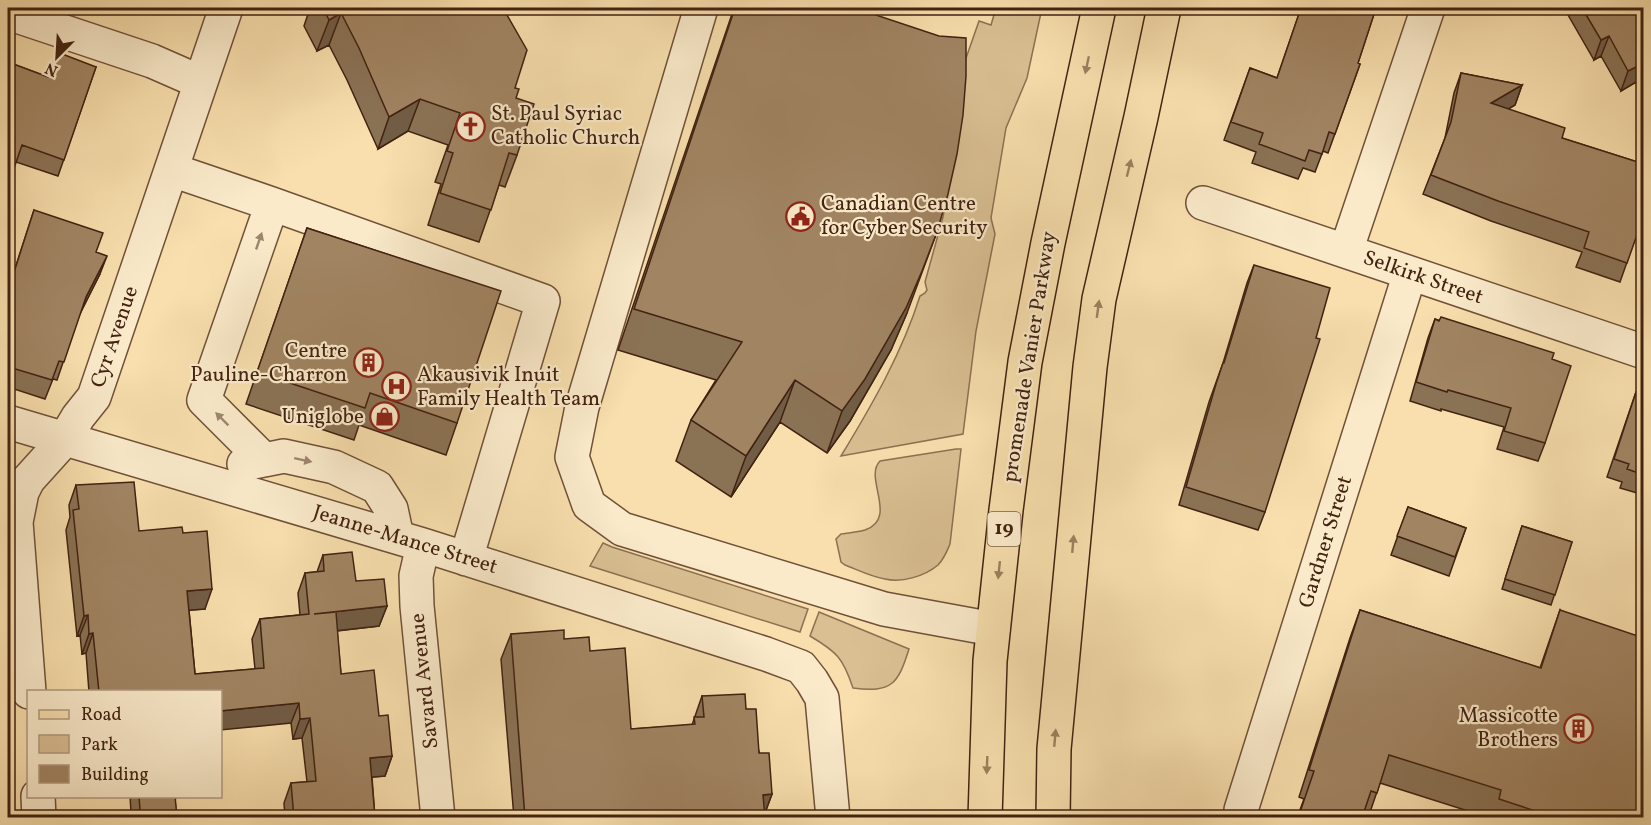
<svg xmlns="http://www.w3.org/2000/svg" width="1651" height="825" font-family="Vollkorn,serif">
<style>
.green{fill:#d9bf92;stroke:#8e7052;stroke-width:1.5}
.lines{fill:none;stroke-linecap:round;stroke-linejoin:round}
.minor-casing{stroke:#705138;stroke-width:36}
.major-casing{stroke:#422211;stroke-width:36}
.minor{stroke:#faeaca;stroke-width:33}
.major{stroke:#f8dfad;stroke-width:33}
.wall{fill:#8a7254;stroke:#422211;stroke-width:1.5}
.shaded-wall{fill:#715c45;stroke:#422211;stroke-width:1.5}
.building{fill:#a18462;stroke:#422211;stroke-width:1.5}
.oneway{fill:#9d805f}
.oneway2{fill:#9e866e}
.labels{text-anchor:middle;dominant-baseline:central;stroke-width:4.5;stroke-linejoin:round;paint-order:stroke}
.shield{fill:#faeaca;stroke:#795e48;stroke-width:1.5}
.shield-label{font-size:20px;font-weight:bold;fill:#422211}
.poi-label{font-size:21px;fill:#422211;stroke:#faeaca;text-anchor:start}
.street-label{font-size:21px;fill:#422211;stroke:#faeaca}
</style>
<rect width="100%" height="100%" fill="#f8dfad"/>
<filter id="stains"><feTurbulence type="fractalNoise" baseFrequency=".00333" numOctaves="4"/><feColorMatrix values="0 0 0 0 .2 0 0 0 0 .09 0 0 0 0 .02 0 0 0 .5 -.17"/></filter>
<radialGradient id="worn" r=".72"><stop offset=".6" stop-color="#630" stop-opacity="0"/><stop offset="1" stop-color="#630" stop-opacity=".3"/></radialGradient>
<path class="green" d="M996 8H1042L1027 78 1006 128 991 218 995 234 976 331 963 434 841 456C872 405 902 353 920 296L925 293 927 290 925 282 943 217 952 168 958 81 979 21 991 25Z
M956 449H961L950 544C947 551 944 559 938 565 925 576 902 583 885 579 872 577 858 570 845 565L841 562 836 539 841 534C849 533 858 532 865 530 899 518 863 478 880 461Z
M603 543 612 547 808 609 800 632 590 566Z
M819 612 909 649C898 684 892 693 853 688 843 658 837 652 810 636Z"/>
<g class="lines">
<defs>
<path id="minor" d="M701 8 582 407 572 457 589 505 622 529 884 609 993 629
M8 13 152 61 200 82
M172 170 272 204 543 301 466 559
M1203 203 1644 352
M1346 251 1428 8
M8 422 423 545 766 654 801 667 812 681 822 698 833 818
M264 460 204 400 272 204
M244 464 284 456 334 467 377 487 391 509 397 537
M423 545 416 576 417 606 438 818
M29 692 16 522 22 492 28 480 65 439 78 417 94 397 226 8
M38 796 39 818
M1241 810 1410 273"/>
<path id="major" d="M985 818 990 661 1006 510 1025 362 1048 243 1099 8
M1053 818 1054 749 1090 367 1099 299 1141 117 1164 8"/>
</defs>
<use href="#minor" class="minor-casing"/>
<use href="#major" class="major-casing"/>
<use href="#minor" class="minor"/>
<use href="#major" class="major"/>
</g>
<path class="wall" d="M310 8H503L516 98 517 155 505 187 499 185 479 242 428 225 441 184 435 182 448 145 408 131 378 149 347 80 329 45 317 51 304 26Z
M734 8H855L907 313 891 350 850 421 827 453 780 422 731 497 676 461 691 420 716 380 618 350Z
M1301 8H1376L1358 63 1360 64 1328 153 1323 151 1315 172 1303 168 1298 179 1252 163 1256 152 1224 140 1250 68 1277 78Z
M1564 8H1644V93L1636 82 1621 91 1601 56 1594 60Z
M8 62 48 77 96 67 58 176 16 162Z
M1461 73 1522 85 1515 105 1508 109 1562 138 1644 164V230L1639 228 1620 282 1576 267 1582 252 1491 221 1423 194 1445 138 1454 93Z
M34 210 96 252 100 274 80 313 57 380 53 379 45 399 8 387V290Z
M307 228 423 266 457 423 446 455 359 425 354 440 246 404Z
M1254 265 1265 512 1258 530 1179 505 1209 402 1223 363 1247 283Z
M1435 319 1552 359 1545 443 1538 461 1497 449 1504 427 1441 409V411L1410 401 1428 338Z
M1644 384V495L1620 488 1622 482 1607 477 1636 392 1639 393Z
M76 485 139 531 183 533 205 609 189 610 195 674 255 669 252 639 260 619 300 615 298 593 305 573 317 572 323 555 387 606 379 626 337 631 341 674 379 716 392 756 385 776 372 777 375 818H285L284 803 291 783 307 782 302 738 293 739 291 723 220 692H89L86 653 82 654 80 635 77 636 66 530 70 517 69 505Z
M1408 507 1466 528 1449 576 1391 555Z
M1522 526 1572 542 1551 605 1502 589Z
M1360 610 1540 668 1560 610 1644 818H1490L1380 783 1368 818H1297L1304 799 1299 797 1350 638Z
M511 634 564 639 590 651 631 729 692 725 702 696 746 709 772 794 765 813V818H514L501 659Z
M130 796H177L175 800 177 818 131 812Z"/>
<path class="shaded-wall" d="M341 13 329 45 317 51 329 20Z
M1609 36 1601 56 1594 60 1601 40Z
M1643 63 1636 82 1621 91 1628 71Z
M1522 85 1515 105 1484 123 1491 103Z
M420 99 408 131 378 149 389 117Z
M937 232 907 313 891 350 850 421 827 453 842 411Z
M107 256 100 274 79 316 86 297Z
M795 380 780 422 731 497 746 456Z
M212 589 205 609 180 611 187 591Z
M387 606 379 626 307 634 314 614Z
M88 615 80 635 77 636 84 616Z
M93 633 86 653 82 654 89 634Z
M299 703 291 723 220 730V711Z
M310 718 302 738 293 739 300 719Z
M392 756 385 776 363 778 370 758Z
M772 794 763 818V795Z"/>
<path class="building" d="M323 8H503L527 50 515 88 519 89 516 98 534 104 517 155 509 153 491 210 440 193 453 153 447 151 460 113 420 99 389 117 359 48 341 13 329 20Z
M735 8H855L939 36 966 38V76L963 115 957 154 948 194 937 232 922 271 906 308 865 379 842 411 795 380 746 456 691 420 742 342 634 309Z
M1301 8H1376L1358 63 1360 64 1335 134 1329 132 1322 154 1309 150 1305 161 1259 144 1263 133 1231 122 1250 68 1277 78Z
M1582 8H1644V63L1628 71 1609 36 1601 40Z
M57 52 96 67 64 160 22 145 8 186V62L48 77Z
M1461 73 1522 85 1491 103 1565 128 1562 138 1644 164V215L1627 263 1584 248 1589 232 1498 201 1431 175 1451 122Z
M34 210 103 233 96 252 107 256 86 297 64 362 59 361 52 380 12 368 13 363 8 361V291Z
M307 228 501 291 457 423 370 393 365 408 257 372Z
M1254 265 1330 288 1316 338 1320 339 1265 512 1186 487 1216 384 1223 363H1224Z
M1441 317 1554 353 1552 359 1571 366 1545 443 1504 431 1511 408 1448 390 1447 392 1416 382 1435 319 1439 321Z
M1642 383 1644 384V475L1627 469 1629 464 1614 459 1636 392 1639 393Z
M134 482 139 531 182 527 183 533 207 531 212 589 187 591 195 674 264 668 260 619 309 614 305 573 324 571 323 555 352 552 356 581 384 579 387 606 314 614 336 612 341 674 374 670 379 716 388 715 392 756 370 758 375 818H294L291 783 316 781 310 718 300 719 299 703 220 711V692H99L93 633 89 634 88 615 84 616 73 510 79 509 76 485Z
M1408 507 1466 528 1455 557 1397 536Z
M1522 526 1572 542 1555 595 1505 579Z
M1360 610 1541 668 1560 610 1644 638V818H1557L1499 799 1501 790 1389 755 1377 793 1371 791 1362 818H1298L1314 771 1309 770Z
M564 630V639L589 637 590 651 625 648 631 729 695 724 694 717H704L702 696 745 694 746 709H756L759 753H769L772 794 763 795 765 818H525L511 634Z
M139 796H175L177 818H99V817L140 810Z"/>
<defs><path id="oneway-solid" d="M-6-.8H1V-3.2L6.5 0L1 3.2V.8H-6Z" transform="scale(1.5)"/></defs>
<g class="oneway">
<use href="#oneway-solid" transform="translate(1087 65) rotate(102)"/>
<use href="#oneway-solid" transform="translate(1129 168) rotate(-76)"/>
<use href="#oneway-solid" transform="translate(1098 309) rotate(-82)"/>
<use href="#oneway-solid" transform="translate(1073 544) rotate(-85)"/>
<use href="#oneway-solid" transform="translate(999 570) rotate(96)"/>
<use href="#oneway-solid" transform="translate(1055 738) rotate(-85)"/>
<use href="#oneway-solid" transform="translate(987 765) rotate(92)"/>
</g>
<g class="oneway2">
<use href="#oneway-solid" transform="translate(259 241) rotate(-71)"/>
<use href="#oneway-solid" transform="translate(222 419) rotate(-135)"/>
<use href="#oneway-solid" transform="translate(303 460) rotate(12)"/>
</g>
<defs>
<symbol id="church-ring" viewBox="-11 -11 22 22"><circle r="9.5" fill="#faeaca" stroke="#8f2418" stroke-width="1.5"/><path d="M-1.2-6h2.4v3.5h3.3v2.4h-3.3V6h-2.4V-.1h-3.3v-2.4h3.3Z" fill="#8f2418"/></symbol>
<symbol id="civic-ring" viewBox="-11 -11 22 22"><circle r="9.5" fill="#faeaca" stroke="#8f2418" stroke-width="1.5"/><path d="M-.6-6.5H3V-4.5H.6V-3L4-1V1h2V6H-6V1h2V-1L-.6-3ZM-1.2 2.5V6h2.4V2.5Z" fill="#8f2418"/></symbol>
<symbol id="building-ring" viewBox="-11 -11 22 22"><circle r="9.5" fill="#faeaca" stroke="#8f2418" stroke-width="1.5"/><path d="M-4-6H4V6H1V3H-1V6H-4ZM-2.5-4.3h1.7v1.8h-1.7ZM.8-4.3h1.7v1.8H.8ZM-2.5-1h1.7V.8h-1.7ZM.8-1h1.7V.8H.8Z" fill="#8f2418"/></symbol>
<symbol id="hospital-ring" viewBox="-11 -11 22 22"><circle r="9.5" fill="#faeaca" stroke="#8f2418" stroke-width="1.5"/><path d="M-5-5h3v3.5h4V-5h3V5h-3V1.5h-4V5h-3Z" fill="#8f2418"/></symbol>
<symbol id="shop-ring" viewBox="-11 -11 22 22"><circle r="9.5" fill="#faeaca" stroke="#8f2418" stroke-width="1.5"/><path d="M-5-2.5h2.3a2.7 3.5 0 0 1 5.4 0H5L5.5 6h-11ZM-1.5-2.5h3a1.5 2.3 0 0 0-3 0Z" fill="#8f2418"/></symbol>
</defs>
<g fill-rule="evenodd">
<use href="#church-ring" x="454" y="110" width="33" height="33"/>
<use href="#civic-ring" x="784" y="200" width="33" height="33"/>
<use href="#building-ring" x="352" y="346" width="33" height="33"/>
<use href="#hospital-ring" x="380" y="370" width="33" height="33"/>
<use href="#shop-ring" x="368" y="400" width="33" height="33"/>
<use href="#building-ring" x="1562" y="712" width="33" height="33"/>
</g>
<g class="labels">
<rect class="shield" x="987.5" y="512" width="33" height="34" rx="4.5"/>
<g class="shield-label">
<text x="1004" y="529">19</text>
</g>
<g class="poi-label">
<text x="491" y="114">St. Paul Syriac<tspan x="491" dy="24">Catholic Church</tspan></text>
<text x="821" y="204">Canadian Centre<tspan x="821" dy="24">for Cyber Security</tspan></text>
<text x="347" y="351" text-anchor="end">Centre<tspan x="347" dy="24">Pauline-Charron</tspan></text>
<text x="417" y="375">Akausivik Inuit<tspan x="417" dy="24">Family Health Team</tspan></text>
<text x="364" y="417" text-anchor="end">Uniglobe</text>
<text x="1558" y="716" text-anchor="end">Massicotte<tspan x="1558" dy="24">Brothers</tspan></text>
</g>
<g class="street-label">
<text transform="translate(1423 278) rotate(19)">Selkirk Street</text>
<text transform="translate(115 337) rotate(-71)">Cyr Avenue</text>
<text transform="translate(1030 357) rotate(-81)">promenade Vanier Parkway</text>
<text transform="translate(405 540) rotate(17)">Jeanne-Mance Street</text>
<text transform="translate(1326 542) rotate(-73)">Gardner Street</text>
<text transform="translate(425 681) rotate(-96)">Savard Avenue</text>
</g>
</g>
<rect width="1651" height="825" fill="none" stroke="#f8dfad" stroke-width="30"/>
<rect x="9" y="9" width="1633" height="807" fill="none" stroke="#422211" stroke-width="3"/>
<rect x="15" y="15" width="1621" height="795" fill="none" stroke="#422211" stroke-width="1.5"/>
<rect x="27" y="690" width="195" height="108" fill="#faeaca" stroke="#b09a80" stroke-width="1.5"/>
<rect x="39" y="710" width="30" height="9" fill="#f8dfad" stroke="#b09a80" stroke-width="1.5"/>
<text x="81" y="720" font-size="18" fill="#422211">Road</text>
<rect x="39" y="735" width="30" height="18" fill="#d9bf92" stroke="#b09a80" stroke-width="1.5"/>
<text x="81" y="750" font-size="18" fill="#422211">Park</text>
<rect x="39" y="765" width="30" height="18" fill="#a18462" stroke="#b09a80" stroke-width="1.5"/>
<text x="81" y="780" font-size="18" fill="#422211">Building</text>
<g transform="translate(57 57) rotate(204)" stroke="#faeaca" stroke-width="4.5" paint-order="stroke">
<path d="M0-4.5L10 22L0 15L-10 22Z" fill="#422211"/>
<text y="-9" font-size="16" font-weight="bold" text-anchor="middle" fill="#422211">N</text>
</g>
<rect width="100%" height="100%" filter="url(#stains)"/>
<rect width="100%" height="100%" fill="url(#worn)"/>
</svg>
